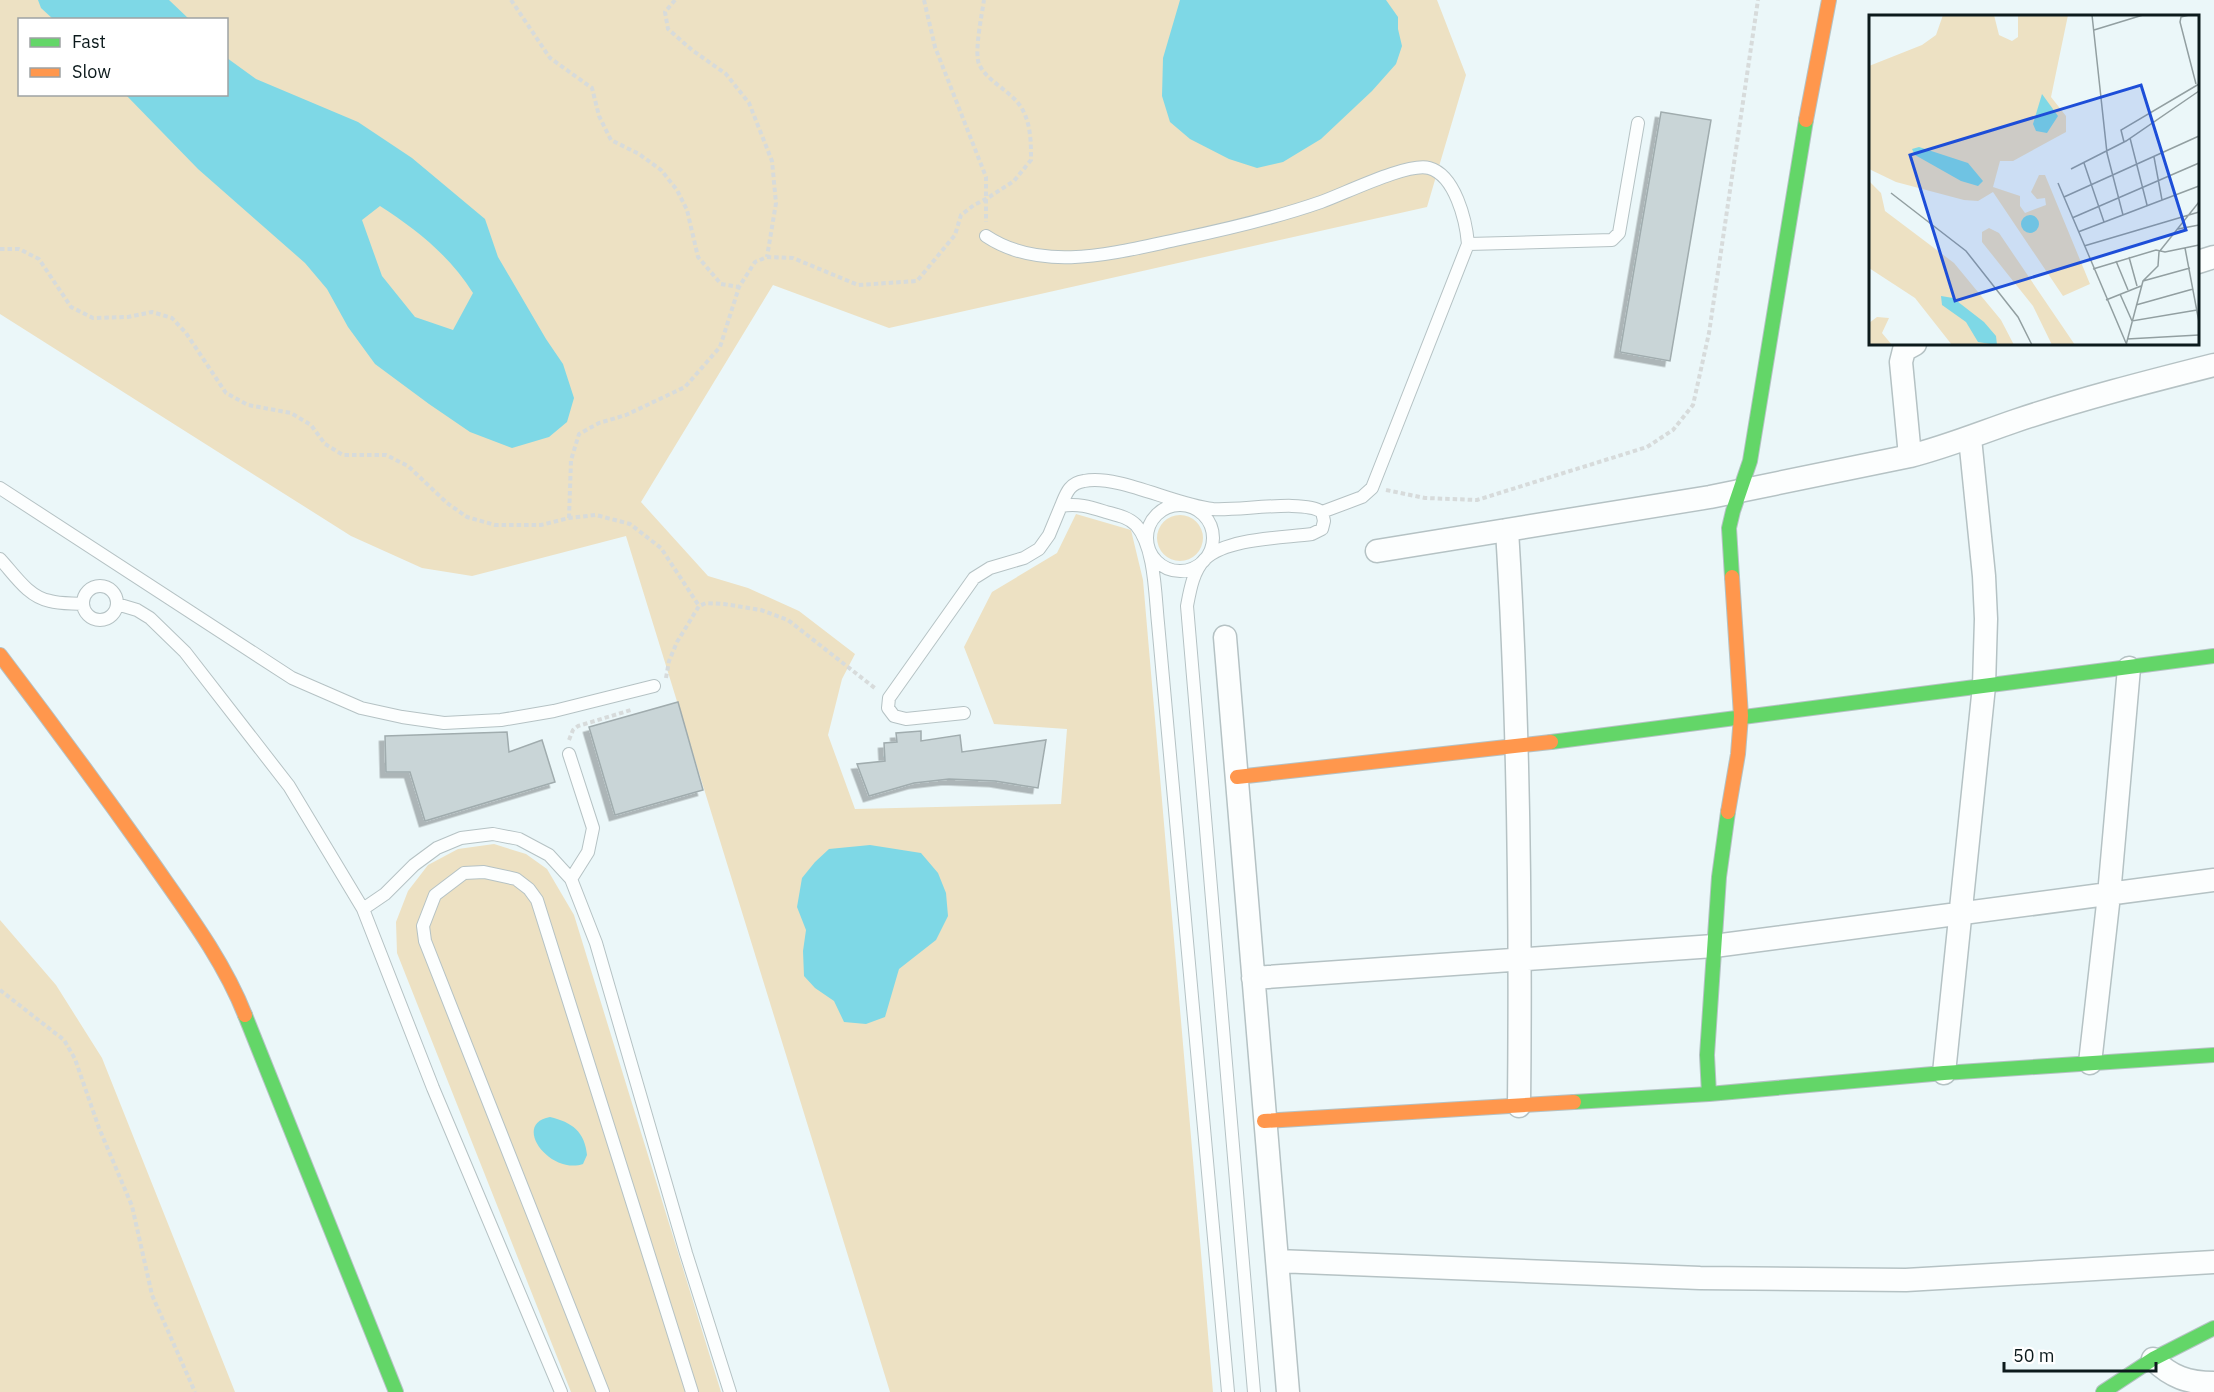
<svg xmlns="http://www.w3.org/2000/svg" width="2214" height="1392" font-family="'IBM Plex Sans',sans-serif">
<style>
.green{fill:#ede1c3;fill-rule:evenodd}
.water{fill:#7ed8e6;fill-rule:evenodd}
.building{fill:#c9d5d7;stroke:#a0acae;stroke-width:1.5;filter:url(#shadow)}
.lines{fill:none;stroke-linecap:round;stroke-linejoin:round}
.lane-casing{stroke:#b5c2c4;stroke-width:14}
.street-casing{stroke:#b5c2c4;stroke-width:25}
.fast-casing{stroke:#b5c2c4;stroke-width:16}
.slow-casing{stroke:#b5c2c4;stroke-width:16}
.path{stroke:#d7dbdb;stroke-width:4;stroke-dasharray:4.5 3;stroke-linecap:butt}
.lane{stroke:#fcfefe;stroke-width:12}
.street{stroke:#fcfefe;stroke-width:22}
.fast{stroke:#63d668;stroke-width:14}
.slow{stroke:#ff974d;stroke-width:14}
.inset-road{fill:none;stroke:#929fa1;stroke-width:1.5}
.view{fill:#1d4ed8;fill-opacity:0.15;stroke:#1d4ed8;stroke-width:3}
.inset-edge{fill:none;stroke:#0c1a1c;stroke-width:3}
</style>
<defs>
<filter id="shadow"><feDropShadow dx="-5.5" dy="5.5" stdDeviation="0" flood-color="#0004"/></filter>
</defs>
<rect width="100%" height="100%" fill="#ebf7f9"/>
<path class="green" d="M0 0H1437L1466 75 1427 207 889 328 773 285 641 502 708 576 748 588 799 611 855 654 842 679 828 735 855 809 1061 804 1067 729 994 724 964 647 992 592 1057 553 1076 514 1131 530 1143 580 1213 1392H890L626 536 472 576 422 568 351 536 0 314ZM20 20H226V94H20Z
M1157 538a23 23 0 1 1 46 0a23 23 0 1 1-46 0Z
M494 844 526 854 547 869 574 915 721 1392H571L397 953 396 922 408 891 428 865 458 849Z
M0 920 56 985 102 1058 235 1392H0Z"/>
<path class="water" d="M38 0H169L189 19H53L41 8Z
M1180 0H1386L1398 17V29L1402 46 1396 64 1372 91 1321 139 1283 162 1257 168 1229 159 1190 139 1170 122 1162 96 1163 58Z
M227 58 256 79 358 122 412 158 485 219 498 257 546 339 563 364 574 398 567 422 549 437 512 448 470 432 429 404 375 364 348 327 327 289 305 263 198 169 126 95 226 94ZM380 206C416 229 450 256 473 293L453 330 415 317 382 276 362 220Z
M870 845 921 853 938 873 946 893 948 916 936 940 899 969 885 1017 866 1024 844 1022 834 1001 815 988 804 976 803 951 806 930 797 907 802 878 815 862 829 849Z
M550 1117C572 1122 585 1132 587 1155L583 1164C550 1175 511 1124 550 1117Z"/>
<path class="building" d="M1661 112 1711 120 1670 361 1620 352Z
M678 702 703 790 615 815 589 727Z
M921 731V741L960 735 962 752 1046 740 1038 788 995 781 949 779 914 783 869 796 857 764 885 761 884 743 897 742 896 733Z
M507 732 509 752 542 740 555 782 425 821 410 772H386L385 736Z"/>
<g class="lines">
<defs>
<path id="lane" d="M986 236C1043 274 1118 252 1180 239 1228 229 1275 218 1321 202 1344 194 1408 162 1429 168 1455 175 1466 220 1468 244L1372 488 1362 497 1322 512
M1468 244 1612 240 1619 233 1638 123
M0 488 292 678 361 708 402 717 444 723 501 720 554 711 654 686
M1147 538a33 33 0 1 1 66 0a33 33 0 1 1-66 0Z
M0 559C14 574 28 597 50 601 60 604 72 603 83 604
M83 603a17 17 0 1 1 34 0a17 17 0 1 1-34 0Z
M117 604 137 610 150 618 185 652 289 786 363 909 433 1088 561 1392
M964 713 906 719 894 716 888 708 889 698 974 578 990 568 1024 558 1039 549 1049 535 1061 506
M569 754 593 828 588 852 571 879
M363 909 385 894 414 865 437 848 461 838 493 834 519 839 549 855 571 879 596 943 686 1253 730 1392
M603 1392 425 941 423 926 435 895 464 873 484 872 516 879 529 889 537 900 692 1392
M1228 1392 1158 623C1155 594 1155 547 1136 525 1128 517 1117 515 1106 512 1090 507 1078 503 1061 506 1066 494 1069 483 1084 481 1118 474 1174 505 1213 509 1239 511 1304 499 1322 512L1324 521 1322 529 1312 534C1283 538 1227 538 1205 559 1193 571 1190 590 1187 606L1254 1392"/>
<path id="street" d="M2198 262 2214 257
M1910 456 1901 362 1904 350 1915 344
M1507 530C1519 722 1521 914 1519 1106
M1377 551 1710 497 1910 456C1946 447 1980 433 2015 421 2080 399 2147 382 2214 365
M1225 637 1288 1392
M1253 978 1714 946 2214 880
M2090 1063 2109 895 2129 668
M1944 1073 1984 686 1986 619 1984 576 1970 438
M1277 1261 1700 1278 1906 1280 2214 1262
M2153 1359C2171 1377 2188 1383 2214 1383"/>
<path id="fast" d="M1732 577 1729 528 1733 511 1750 461 1806 120
M1551 742 2214 656
M245 1015 396 1392
M1709 1094 1707 1055 1719 877 1728 812
M1574 1102 1709 1094 1944 1073 2214 1055
M2103 1392 2153 1359 2214 1328"/>
<path id="slow" d="M1806 120 1829 0
M0 655C51 722 101 790 150 859 184 908 223 959 245 1015
M1237 777 1551 742
M1728 812 1738 754 1741 716 1732 577
M1264 1121 1574 1102"/>
</defs>
<use href="#lane" class="lane-casing"/>
<use href="#street" class="street-casing"/>
<use href="#fast" class="fast-casing"/>
<use href="#slow" class="slow-casing"/>
<path class="path" d="M511 0 550 58 592 88 599 116 611 140 639 154 661 170 677 190 687 210 698 257 721 284 739 287
M675 0 665 12 668 29 692 50 726 74 749 103 772 161 776 203 767 257
M924 0 935 47 986 177V222
M0 249H19L39 259 71 307 93 318 128 317 152 312 172 318 186 333 226 393 248 405 291 413 311 425 325 444 343 455H386L408 466 447 503 467 517 495 525H541L569 518 596 515 630 524 661 548 699 606
M1386 490 1425 498 1477 500 1647 447 1673 430 1693 405 1709 333 1758 0
M569 518 571 460 579 434 599 423 626 415 685 387 720 347 739 287 755 262 767 257 793 258 858 285 917 281 955 235 961 215 974 205 986 199 1014 181 1031 160C1031 141 1031 119 1018 103 1007 89 987 81 979 64 974 52 982 14 984 0
M666 678 669 661 677 642 699 606 706 603 724 604 761 610 788 620 876 689
M569 740 573 730 578 726 631 710
M0 990 64 1040 75 1059 99 1128 132 1206 152 1295 195 1392"/>
<use href="#lane" class="lane"/>
<use href="#street" class="street"/>
<use href="#fast" class="fast"/>
<use href="#slow" class="slow"/>
</g>
<g transform="translate(1869 15)">
<rect width="330" height="330" fill="#ebf7f9"/>
<path d="M74 0H125L130 20 143 26 149 22V0H199L182 82 197 101V117L144 146H131L124 172 151 181V191L156 198 177 190 176 183 168 184 162 177 170 160H176L221 269 194 281 124 177 109 186 95 185 27 167 0 154V51L53 30 67 20ZM0 166 12 178 16 196 85 248 132 305 145 330H83L46 283 0 253ZM120 213 130 218 206 330H183L164 291 113 227V217ZM8 302 20 303 13 318 23 330H0V308Z" fill="#ede1c3"/>
<path d="M173 79 189 101 178 118 167 116 164 109ZM50 132 99 148 114 166 109 171 92 166 46 140 43 134ZM152 209a9 9 0 1 1 18 0a9 9 0 1 1-18 0ZM72 281 84 283 115 307 127 321 128 330 109 327 97 307 73 290Z" fill="#7ed8e6"/>
<path class="inset-road" d="M223 0 238 138 254 200M320 0 312 2 311 7 327 69M225 15 274 0M261 123 278 190M255 127 252 115 330 69M285 142 293 185M215 148 235 207M202 154 257 126 330 76M189 168 257 328M22 178 97 236 149 302 163 330M195 182 330 121M203 203 330 148M309 214 330 210M209 217 330 171M215 231 330 197M316 233 330 307M260 242 268 271M247 246 259 275M224 254 287 235 296 237 330 230M274 266 321 253M251 279 263 306 328 295M237 285 272 271M267 290 324 274M258 324 330 320M257 330 274 266 289 251 290 237 330 187"/>
<path class="view" d="M272 70 317 215 86 286 41 140Z"/>
<rect width="330" height="330" class="inset-edge"/>
</g>
<rect x="18" y="18" width="210" height="78" fill="#ffffff" stroke="#9ea3a4" stroke-width="1.5"/>
<rect x="30" y="38" width="30" height="9" fill="#63d668" stroke="#9ea3a4" stroke-width="1.5"/>
<text x="72" y="48" font-size="18" fill="#0c1a1c">Fast</text>
<rect x="30" y="68" width="30" height="9" fill="#ff974d" stroke="#9ea3a4" stroke-width="1.5"/>
<text x="72" y="78" font-size="18" fill="#0c1a1c">Slow</text>
<path d="M2004 1362v9h152v-9" fill="none" stroke="#0c1a1c" stroke-width="3"/>
<text x="2013" y="1362" font-size="18" fill="#0c1a1c" stroke="#ffffff" stroke-width="4.5" paint-order="stroke">50 m</text>
</svg>
